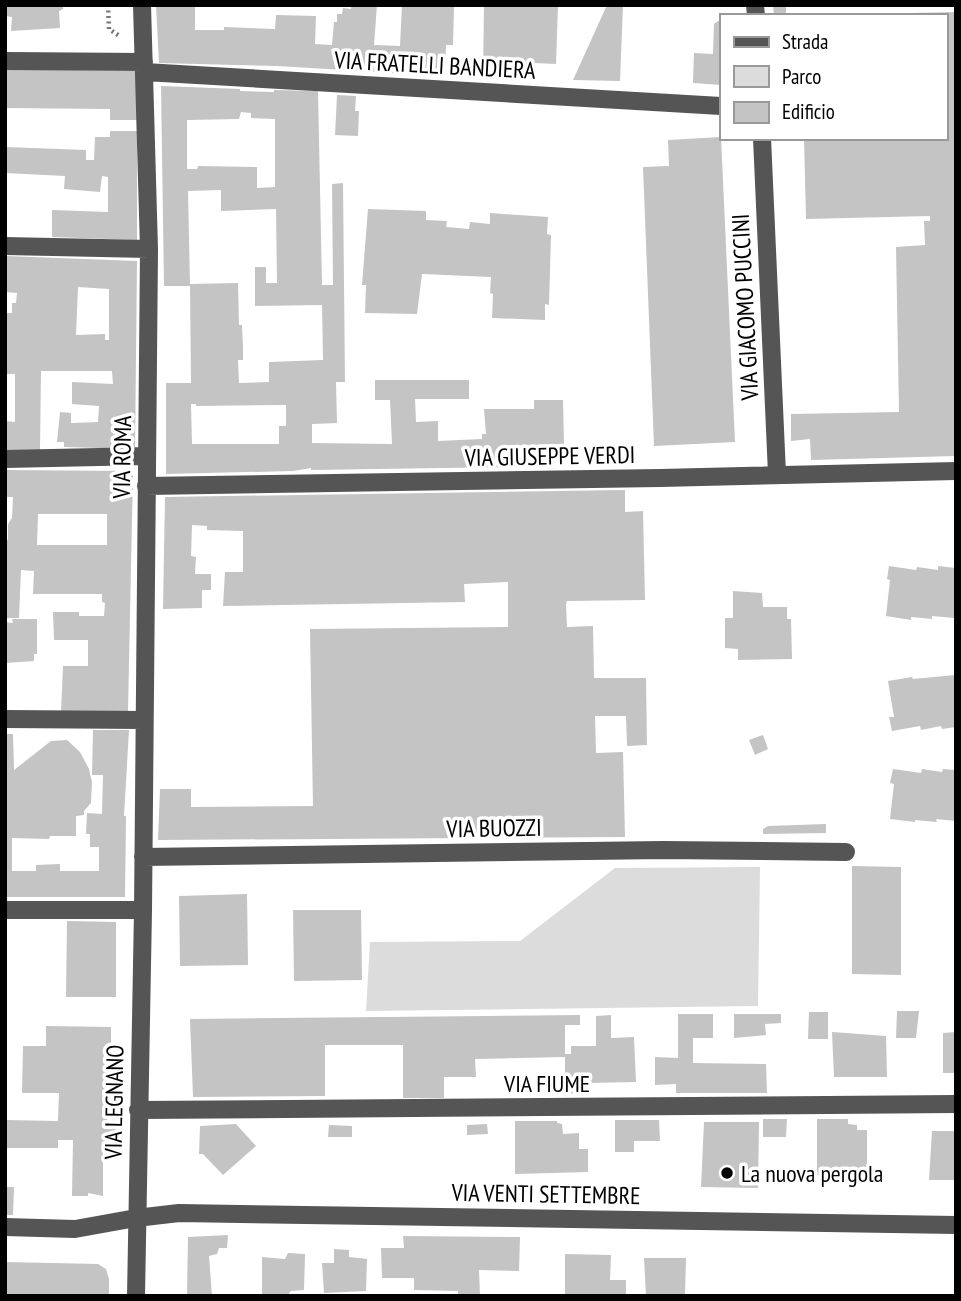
<svg xmlns="http://www.w3.org/2000/svg" width="961" height="1301" font-family="'PT Sans Narrow',sans-serif">
<style>
.green{fill:#dcdcdc}
.building{fill:#c4c4c4;fill-rule:evenodd}
.lines{fill:none;stroke-linecap:round;stroke-linejoin:round}
.path{stroke:#777;stroke-width:4.5;stroke-dasharray:2 3.5;stroke-linecap:butt}
.minor{stroke:#555;stroke-width:18}
.poi-dot{fill:#000;stroke:#fff;stroke-width:2.5}
.labels{text-anchor:middle;dominant-baseline:central;stroke-width:7;stroke-linejoin:round;paint-order:stroke}
.street-label{font-size:24px;fill:#000;stroke:#fff}
.poi-label{font-size:24px;fill:#000;stroke:#fff;text-anchor:start}
</style>
<rect width="100%" height="100%" fill="#fff"/>
<path class="green" d="M760 867 758 1006 366 1011 370 942 520 941 615 868Z"/>
<path class="building" d="M5 5H63V9L59 11 60 28 11 31 12 17 5 16Z
M156 5 195 7V30H224V27L275 29 276 15 316 16 315 44 332 45 334 22H337V14H342L343 8 351 9V5H377L374 45 400 46 402 5H454L453 45H446L445 76 277 66 159 63Z
M484 5H558L556 64 535 63 534 79 483 76Z
M607 5H623L620 81 573 80Z
M773 5H786V16H774Z
M956 12V456L811 460 810 439 791 441V414L899 412 896 247 925 245 924 221H930V216L806 219 804 138H945V16H911V13Z
M718 21H721V85L693 83 694 53 713 54 714 24Z
M5 69 137 71V120H110V109L5 108Z
M161 86 240 89V91L274 92V90L318 91 322 285H333L332 184 343 183 345 382H336L337 423 312 424V443L392 444 390 400H375V380H469V399H415L416 422 438 421V441L482 439V434H486L484 409H534V400H563L564 444 507 446 508 467 311 470V468L293 471 166 474V383H191L190 286H164ZM241 112 251 113V118L275 119V187L257 188V167L198 166 197 169H187V120L239 119ZM221 190V211L276 209 277 283H266V267H255V306L322 305 323 360 269 362V382L239 383 238 360H243V348L242 325H239L238 283 190 284 188 191ZM191 404H196V406L286 405V426H279V444H192Z
M337 95 356 96 355 111H359L358 136 335 135Z
M110 131H137V240L52 237V210L108 212V177L102 176 100 192 64 189 65 176 5 173V147L86 150V160H94L95 137H110Z
M721 137 735 442 654 446 643 167 669 166 668 140Z
M368 209 426 211V220L447 221 446 227 469 229 470 222 490 224V213L548 217 547 234 551 235 549 305 545 304V320L492 318 493 294 490 293 491 277 422 274 417 314 365 313 366 285H362Z
M5 256 137 261 135 449 64 447V442H57L60 412 71 413V423L98 422 99 406 72 404V382L113 384 112 371H41L40 450H5V421L15 422V374H5V313H12V303H16L17 293 5 292ZM78 287 109 289V340H105V334L76 335Z
M5 470 133 471 128 711 61 712 63 666H88V640H54L53 612H79V616H104L105 603 102 602V594H33L34 571 21 570 19 618H5V545L8 539V524L12 518 13 497H5ZM38 514H107V545H37Z
M625 490V512L643 511 645 600 567 601 566 604 567 627 593 626 594 678H646L647 745 627 746 626 716H595L596 753 623 752 625 837 158 840 160 789H191V807L313 806 310 629 508 627V582L464 584 465 602 223 606 225 572H243V531L207 530V526L192 525 191 556 196 557 195 574H211V590H202V608L163 609 165 497Z
M889 566 916 570 917 567 938 570V566L956 568V616L954 618 932 616V619L911 617V620L886 616 890 580 887 579Z
M733 591 762 593 763 607H787V619H791L792 659 738 660V649L725 648V618H733Z
M12 619H37V654H34V661L5 663V622L13 623Z
M955 675 956 727 942 729 941 726 921 730 920 726 892 731 889 717H894L888 681 912 677 913 679Z
M93 730H129L124 816H126L125 897H5V734H13L14 770 51 741 67 740 80 752 89 769 92 782 91 803 84 811V815L76 816V836H50L49 839 12 838V871H36V865L60 864V871H99V847H90V834H86L87 813 102 814 103 775H92Z
M763 735 768 749 755 755 749 740Z
M893 769 921 773 922 769 942 772 943 769 956 770V821L936 819 937 822 915 820V822L890 819 894 784 890 783Z
M826 824V833L763 834V829L768 826Z
M852 866 901 867V975L852 974Z
M247 894 248 965 180 966 179 896Z
M293 910H361L362 980 294 981Z
M67 921 116 922V997H66Z
M897 1011H919L916 1038H896Z
M809 1012H828V1039H808Z
M678 1014H713V1038H693V1063L766 1064 767 1093H676V1084L655 1085V1057L678 1058Z
M734 1014H781V1023L765 1024 766 1035 734 1038Z
M580 1015V1025H565V1054H571V1046H596V1016L611 1015V1038L634 1037 636 1082 587 1083V1092L565 1094V1057L475 1059 476 1077H444V1098H403V1045H325V1096L193 1097 190 1019Z
M46 1026 111 1027V1056H107V1121L121 1120 122 1143H103V1196L88 1193V1196H72L73 1140H58V1148H5V1120L58 1121 59 1093H22L23 1046H46Z
M832 1032 886 1036 887 1077H834Z
M956 1032V1073H943V1033Z
M763 1119H787L786 1137H763Z
M817 1119H848V1124L857 1125V1130H867V1175H817Z
M615 1120H659L660 1141H634V1152H615Z
M515 1121H557V1123L562 1124 563 1134 579 1133V1149H588V1172L515 1174Z
M704 1122H759L758 1188 701 1187Z
M236 1124 256 1146 223 1175 203 1154H199L200 1126Z
M487 1124 488 1134 467 1135V1125Z
M329 1125 352 1126V1137H328Z
M932 1131H956V1180H929Z
M5 1187H14L13 1215H5Z
M228 1235 227 1248H219L217 1254 209 1256 212 1296H187L188 1237Z
M403 1236 520 1237 519 1271 479 1270 480 1296H458V1291L414 1290V1278H382L381 1248H404Z
M334 1249 349 1250V1257L367 1259 366 1291 324 1293 322 1263H334Z
M288 1253 305 1254 304 1290 291 1291 287 1296H262V1257L285 1259Z
M565 1254 611 1255 610 1280H626V1296H565Z
M644 1258H686L685 1296H646Z
M5 1262 98 1264 106 1269 109 1279V1296H5Z"/>
<g class="lines">
<path class="path" d="M108 5 109 29 121 37"/>
<path class="minor" d="M755 5 756 16
M5 61 144 62
M145 72 721 106
M762 138 777 474
M5 246 149 249
M5 459 146 456
M146 486 660 478 956 471
M5 719 144 720
M143 857 664 850 846 852
M5 910H143
M138 1110 956 1104
M5 1227 75 1229 136 1218 179 1213 956 1225
M136 1296 143 910 149 249 142 5"/>
</g>
<circle class="poi-dot" cx="727" cy="1173" r="7"/>
<g class="labels">
<g class="street-label">
<text transform="translate(435 65) rotate(3)">VIA FRATELLI BANDIERA</text>
<text transform="translate(745 307) rotate(-93)">VIA GIACOMO PUCCINI</text>
<text transform="translate(550 456) rotate(-1)">VIA GIUSEPPE VERDI</text>
<text transform="translate(122 457) rotate(-89)">VIA ROMA</text>
<text transform="translate(494 828) rotate(-1)">VIA BUOZZI</text>
<text x="547" y="1083">VIA FIUME</text>
<text transform="translate(114 1102) rotate(-89)">VIA LEGNANO</text>
<text transform="translate(546 1194) rotate(1)">VIA VENTI SETTEMBRE</text>
</g>
<g class="poi-label">
<text x="741" y="1173">La nuova pergola</text>
</g>
</g>
<rect width="961" height="1301" fill="none" stroke="#000000" stroke-width="14"/>
<rect x="720" y="14" width="228" height="126" fill="#ffffff" stroke="#999999" stroke-width="2"/>
<rect x="734" y="37" width="35" height="10" fill="#555555" stroke="#999999" stroke-width="2"/>
<text x="782" y="49" font-size="21" fill="#000000">Strada</text>
<rect x="734" y="66" width="35" height="21" fill="#dcdcdc" stroke="#999999" stroke-width="2"/>
<text x="782" y="84" font-size="21" fill="#000000">Parco</text>
<rect x="734" y="102" width="35" height="21" fill="#c4c4c4" stroke="#999999" stroke-width="2"/>
<text x="782" y="119" font-size="21" fill="#000000">Edificio</text>
</svg>
